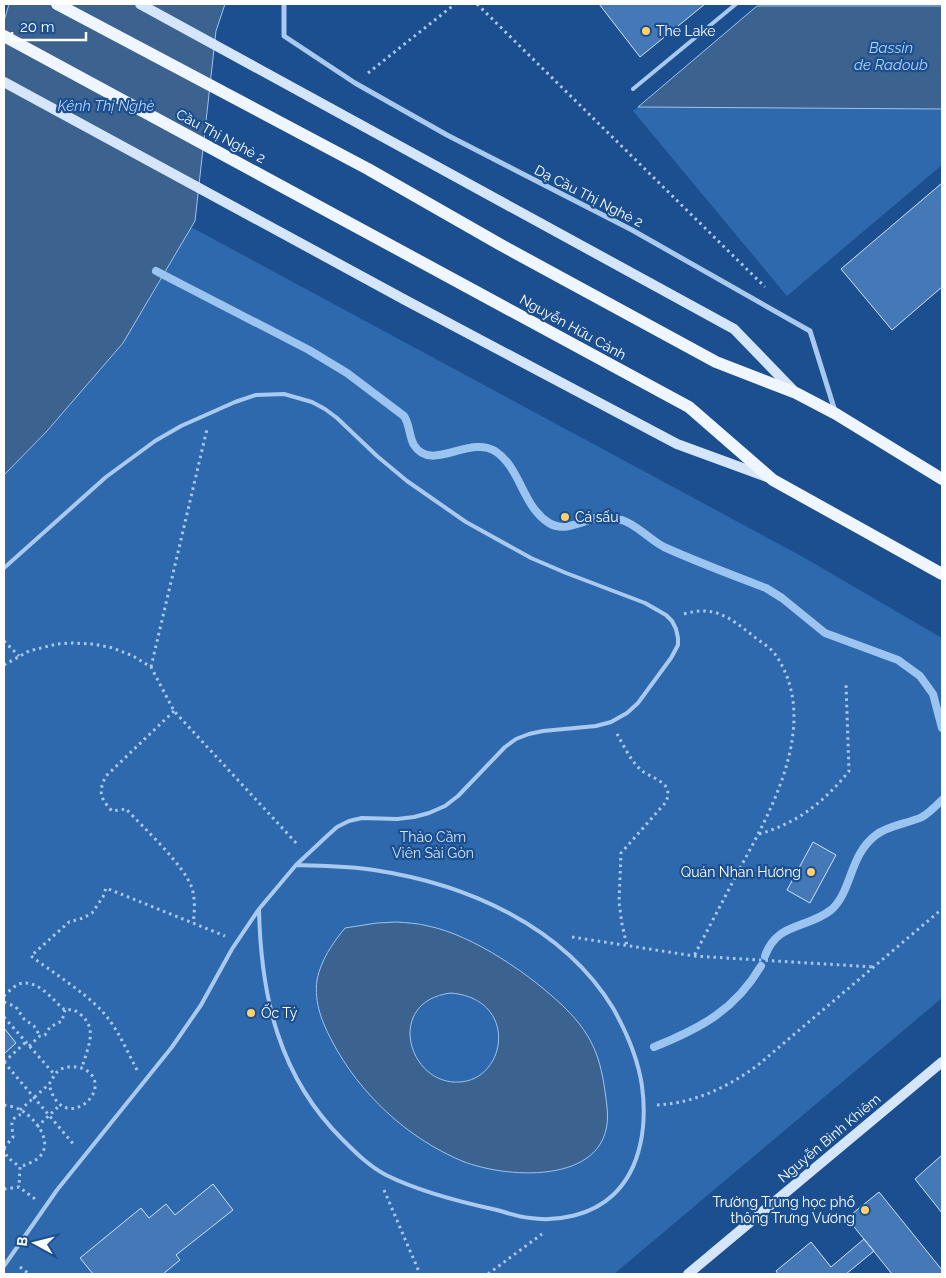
<svg xmlns="http://www.w3.org/2000/svg" width="946" height="1278" font-family="Raleway,sans-serif">
<style>
.green{fill:#2e69ad}
.water{fill:#3c6290;stroke:#9cc4f0;fill-rule:evenodd}
.lines{fill:none;stroke-linecap:round;stroke-linejoin:round}
.stream{stroke:#9cc4f0;stroke-width:8}
.building{fill:#4478b7;stroke:#cfe3fa}
.path{stroke:#a9c9ee;stroke-width:3;stroke-dasharray:2.5 4;stroke-linecap:butt}
.service{stroke:#a9c9ee;stroke-width:4}
.minor{stroke:#a9c9ee;stroke-width:5}
.secondary{stroke:#d6e6fa;stroke-width:10}
.primary{stroke:#f0f6ff;stroke-width:12}
.poi-dot{fill:#ffd166;stroke:#1b4f8f;stroke-width:2}
.labels{text-anchor:middle;dominant-baseline:central;stroke-width:4.5;stroke-linejoin:round;paint-order:stroke}
.poi-label{font-size:14px;fill:#fff;stroke:#1b4f8f;text-anchor:start}
.street-label{font-size:14px;fill:#fff;stroke:#1b4f8f}
.park-label{font-size:14px;fill:#cfe3fa;stroke:#1b4f8f}
.water-label{font-size:15px;font-style:italic;fill:#b5d3f5;stroke:#1b4f8f}
</style>
<rect width="100%" height="100%" fill="#1b4f8f"/>
<path class="green" d="M759 4H942V165L787 296 633 111Z
M191 227 803 557 942 638V998L614 1274H4V475L47 431 123 343Z"/>
<path class="water" d="M9 4H225L216 31 195 221 123 343 47 431 4 475V21Z
M757 6H942V109L638 107Z
M397 922C407 923 418 923 428 926 473 935 531 975 564 1007 596 1038 602 1063 607 1107 616 1185 510 1180 462 1161 407 1138 359 1093 332 1041 322 1022 314 1003 317 980 321 960 332 944 345 928L377 923ZM451 993C519 999 507 1079 460 1082 408 1086 384 1001 451 993Z"/>
<g class="lines">
<path class="stream" d="M156 271 309 350 347 373 404 416C410 425 409 437 414 445 431 473 469 435 495 451 521 468 522 506 549 523 565 533 584 520 600 517 606 517 616 519 622 520 636 524 650 540 664 547 697 562 732 575 766 588L782 598 825 633 898 660 920 676 933 694 942 728
M765 956C777 922 807 929 831 910 852 892 849 855 876 835 889 825 907 824 922 817 929 813 937 805 942 800
M654 1047C701 1028 735 1010 761 966"/>
</g>
<path class="building" d="M599 4H705L640 57Z
M942 183V287L892 330 841 269Z
M813 842 836 855 810 903 787 890Z
M4 1028 16 1043 4 1054Z
M942 1155V1213L915 1179Z
M213 1184 233 1210 176 1255 180 1260 163 1274H93L80 1258 141 1208 149 1218 166 1204 175 1215Z
M879 1192 942 1270V1274H892L847 1218Z
M864 1239 874 1251 846 1274H778L776 1271 811 1242 831 1267Z"/>
<g class="lines">
<path class="path" d="M477 4 765 287
M368 73 455 4
M684 614C714 605 729 617 752 635 759 641 770 647 775 654 821 720 773 808 740 868 725 897 709 927 694 956
M4 641 19 656
M4 665 29 651 57 644 71 643 93 644 113 648 133 656 151 667 174 711 298 845
M151 667 207 429
M174 711 106 776C98 792 100 798 112 811L126 809C144 828 184 865 192 888 195 899 195 911 193 923
M617 734C624 746 630 760 641 770 648 776 661 779 666 787 669 792 668 797 666 802L621 853 619 902 622 924 627 946
M759 834C798 823 825 801 849 771L846 684
M572 937 694 956 874 967
M4 996C8 992 14 986 19 984 38 978 53 1001 65 1010 72 1009 75 1010 80 1014 99 1029 87 1048 82 1068
M4 1002 16 1007 24 1019 34 1026 40 1036
M4 1017 54 1074
M29 1046 40 1036 45 1035 50 1027 62 1021 65 1010
M4 1062 75 1146
M4 1062 26 1042
M137 1070C126 1049 117 1027 101 1010 84 992 52 972 31 956L69 922 83 918 92 913 103 897 106 888 225 936
M4 1105C9 1106 15 1107 19 1109 33 1116 53 1139 41 1155 37 1161 27 1164 20 1167
M657 1105C695 1103 728 1087 758 1065L942 909
M20 1110C29 1102 38 1094 47 1086 53 1081 53 1073 61 1069 68 1066 77 1066 84 1069 119 1087 62 1139 49 1084
M37 1127 60 1105
M4 1148 13 1137C12 1123 8 1119 24 1113
M4 1148 7 1157 20 1167 19 1187
M4 1189 19 1187 35 1199
M384 1190 420 1274
M20 1267 29 1274
M488 1274 542 1234"/>
<path class="service" d="M633 89 736 4
M4 568 106 477 155 441 181 426 235 402 256 395 284 394 312 402 325 409 337 418 377 456 407 481 466 522 531 558 566 573 645 603 666 615 672 621 676 629 678 638V645L671 658 638 703 627 713 611 722 596 726 543 731 529 734 516 739 505 747 458 796 445 806 429 813 414 817 397 819 362 818 349 821 337 827 327 836 296 865 259 909 232 949 201 1005 172 1047 57 1190 4 1266
M259 910C261 997 279 1077 343 1140 356 1153 369 1166 386 1175 420 1192 460 1202 497 1210 508 1213 518 1217 530 1218 558 1222 592 1215 613 1195 642 1168 647 1123 642 1086 638 1058 627 1033 613 1008 563 926 467 884 374 870 348 866 322 866 296 865"/>
<path class="minor" d="M284 4V36L355 83 447 135 632 230 810 331 835 411"/>
<path class="secondary" d="M140 4 734 329 793 390
M4 82 407 301 677 444 767 477
M688 1274 942 1062"/>
<path class="primary" d="M57 4 368 169 501 245 716 362 796 393 836 414 942 479
M4 36 689 407 773 480 942 574"/>
</g>
<g class="poi-dot">
<circle cx="646" cy="31" r="5"/>
<circle cx="565" cy="517" r="5"/>
<circle cx="811" cy="872" r="5"/>
<circle cx="251" cy="1013" r="5"/>
<circle cx="865" cy="1210" r="5"/>
</g>
<g class="labels">
<g class="poi-label">
<text x="656" y="31">The Lake</text>
<text x="575" y="517">Cá sấu</text>
<text x="801" y="872" text-anchor="end">Quán Nhan Hương</text>
<text x="261" y="1013">Ốc Tý</text>
<text x="855" y="1202" text-anchor="end">Trường Trung học phổ<tspan x="855" dy="16">thông Trưng Vương</tspan></text>
</g>
<g class="street-label">
<text transform="translate(221 136) rotate(28)">Cầu Thị Nghè 2</text>
<text transform="translate(589 196) rotate(27)">Dạ Cầu Thị Nghè 2</text>
<text transform="translate(573 327) rotate(29)">Nguyễn Hữu Cảnh</text>
<text transform="translate(829 1138) rotate(-40)">Nguyễn Bỉnh Khiêm</text>
</g>
<g class="park-label">
<text x="433" y="837">Thảo Cầm<tspan x="433" dy="16">Viên Sài Gòn</tspan></text>
</g>
<g class="water-label">
<text x="891" y="48">Bassin<tspan x="891" dy="17">de Radoub</tspan></text>
<text x="106" y="106">Kênh Thị Nghè</text>
</g>
</g>
<rect width="946" height="1278" fill="none" stroke="#ffffff" stroke-width="10"/>
<g transform="translate(35 1243) rotate(277)" stroke="#1b4f8f" stroke-width="4" paint-order="stroke">
<path d="M0-4L9 19L0 12L-9 19Z" fill="#ffffff"/>
<text y="-8" font-size="14" font-weight="bold" text-anchor="middle" fill="#ffffff">B</text>
</g>
<path d="M12 32v8h74v-8" fill="none" stroke="#ffffff" stroke-width="2.5"/>
<text x="20" y="32" font-size="15" fill="#ffffff" stroke="#1b4f8f" stroke-width="4" paint-order="stroke">20 m</text>
</svg>
